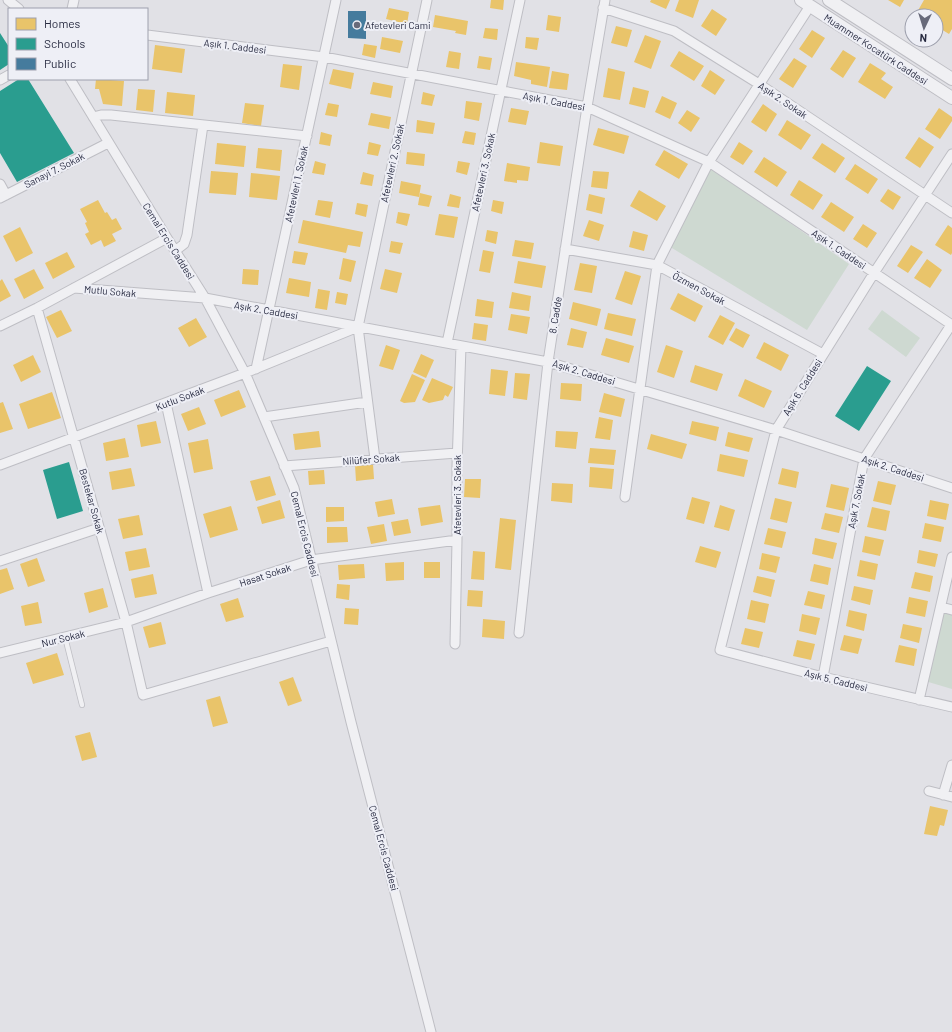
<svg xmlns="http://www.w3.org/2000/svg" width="952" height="1032" font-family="Barlow,sans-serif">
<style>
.green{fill:#ced9d1}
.homes{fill:#e9c46a}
.schools{fill:#2a9d8f}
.public{fill:#457b9d}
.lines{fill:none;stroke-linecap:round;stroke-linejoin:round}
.service-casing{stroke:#bebec4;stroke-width:6}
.minor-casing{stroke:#bebec4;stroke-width:11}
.tertiary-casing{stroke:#bebec4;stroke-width:14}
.service{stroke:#f0f0f3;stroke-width:4.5}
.minor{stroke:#f0f0f3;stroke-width:9}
.tertiary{stroke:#f0f0f3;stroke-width:12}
.poi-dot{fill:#686a7a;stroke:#eeeff6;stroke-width:1.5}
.labels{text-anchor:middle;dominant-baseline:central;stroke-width:4;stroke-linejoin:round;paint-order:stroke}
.poi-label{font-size:10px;fill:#272a40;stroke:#eeeff6;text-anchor:start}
.street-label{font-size:10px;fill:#272a40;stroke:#eeeff6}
</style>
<rect width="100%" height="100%" fill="#e1e1e6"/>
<path class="green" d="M703 163 849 264 807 330 667 245 677 214Z
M882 310 920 338 906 357 868 329Z
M939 605 952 609V689L925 681 922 678 921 669Z"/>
<path class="homes" d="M491 0H504L503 10 490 8Z
M651 0H670L666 9 650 2Z
M679 0H699L693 18 675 11Z
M888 0H904L900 7Z
M924 0H952V29L949 34 936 26V16H920L916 14Z
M389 8 409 12 407 24 386 19Z
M712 9 727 19 716 36 701 26Z
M435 15 468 21 466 35 455 33 456 31 433 27Z
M548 15 561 17 559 32 546 30Z
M616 26 632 30 627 47 611 43Z
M485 28 498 29 497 40 483 38Z
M812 30 825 38 812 58 799 49Z
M645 35 661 41 651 69 634 62Z
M382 37 403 41 400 53 380 49Z
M526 37 539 38 537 50 525 48Z
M364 44 377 46 375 58 362 55Z
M155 45 185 49 182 73 152 69Z
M843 50 856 58 843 78 830 69Z
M449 51 461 53 459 69 446 67Z
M679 51 704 66 694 81 670 66Z
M479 56 492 58 490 70 477 68Z
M794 58 807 66 793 88 779 79Z
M516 62 550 67 547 87 531 84V80L514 76Z
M870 63 886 73 881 79 893 87 885 99 858 82Z
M283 64 302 66 299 90 280 87Z
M608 68 625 72 620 100 603 97Z
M333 69 354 73 351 89 329 84Z
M710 70 725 80 715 95 701 86Z
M552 71 569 74 567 90 549 88Z
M96 79 124 81 122 106 103 104 99 89H95Z
M373 82 393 86 391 98 370 94Z
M633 87 649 91 645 108 629 104Z
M138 89 155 90 153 112 136 110Z
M167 92 195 95 193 116 165 113Z
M423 92 435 95 432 106 421 104Z
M662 96 677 103 670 119 655 112Z
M466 101 482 103 479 121 464 118Z
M245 103 264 105 261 126 242 123Z
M328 103 339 105 337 117 325 115Z
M763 104 777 114 766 132 751 122Z
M511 108 529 111 526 125 508 122Z
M939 108 952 117V121L940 139 925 129Z
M687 110 700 118 691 132 678 123Z
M371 113 391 117 389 129 368 125Z
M417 120 435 123 433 134 416 132Z
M787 120 811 135 801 150 778 135Z
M598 128 629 136 624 154 593 145Z
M465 131 476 133 474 145 462 143Z
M321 132 332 135 330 146 319 144Z
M919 137 934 147 920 168 905 158Z
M369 142 381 145 378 156 367 154Z
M540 142 563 146 560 166 537 163Z
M739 142 753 151 743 165 730 157Z
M217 143 246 146 244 167 215 164Z
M822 143 845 158 835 173 812 158Z
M258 148 282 150 280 171 256 168Z
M664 150 688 164 679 179 655 165Z
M407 152 425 154 424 166 406 164Z
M764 157 787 172 777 187 754 172Z
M315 161 326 164 324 175 312 173Z
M458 161 470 163 467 175 456 172Z
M507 163 530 167 528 181 517 180V183L504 181Z
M855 164 878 179 868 194 845 179Z
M211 171 238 173 236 195 209 193Z
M593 171 609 172 607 189 591 187Z
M363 172 374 175 372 186 360 184Z
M251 173 280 176 277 200 249 197Z
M799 180 823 195 813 210 790 195Z
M401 181 421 185 419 197 399 193Z
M888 189 901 197 893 210 880 201Z
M639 190 666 206 657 221 630 206Z
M420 193 432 196 429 207 418 205Z
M450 194 461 197 459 208 447 206Z
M589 194 605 198 602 214 586 210Z
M98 200 105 213 107 212 112 220 116 218 122 229 112 234 116 241 104 247 101 240 91 245 85 234 89 232 85 223 87 222 80 209Z
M318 200 333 202 330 218 315 215Z
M493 200 504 202 502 214 491 211Z
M831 202 854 217 844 232 821 217Z
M357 203 368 205 366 217 355 214Z
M398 212 410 214 407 226 396 223Z
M439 214 458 217 454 238 435 235Z
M303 220 363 232 360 247 348 245 346 253 298 243Z
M589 220 604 225 599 241 583 236Z
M863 224 877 233 867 248 853 239Z
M948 225 952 228V253L951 255 935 245Z
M20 227 33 253 16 262 3 236Z
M487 230 498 232 496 244 485 241Z
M633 231 648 235 644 251 629 247Z
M515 240 534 243 531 259 512 256Z
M391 241 403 243 400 254 389 252Z
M911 245 923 252 908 273 897 266Z
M483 250 494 252 490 273 479 271Z
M294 251 308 253 305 265 292 263Z
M67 252 75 267 53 279 45 263Z
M343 258 356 261 351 282 339 279Z
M927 259 942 270 930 288 914 278Z
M518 261 546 266 542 288 514 283Z
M580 263 597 266 592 293 574 290Z
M34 269 44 288 24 299 14 279Z
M243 269 259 270 258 285 242 284Z
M385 269 402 273 397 293 380 289Z
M625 271 641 276 632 305 615 299Z
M289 278 311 282 309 297 286 293Z
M2 279 11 296 0 302V281Z
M318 289 330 291 327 310 315 308Z
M337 292 348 294 346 305 335 303Z
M512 292 531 296 529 311 509 308Z
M678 293 703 306 695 322 670 309Z
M477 299 494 302 492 318 475 316Z
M573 302 601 309 597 326 569 319Z
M61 310 72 331 57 338 46 317Z
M608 313 636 319 632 336 604 329Z
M511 314 530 317 527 334 508 330Z
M720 315 735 323 723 345 708 337Z
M196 318 207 337 189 347 178 328Z
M474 323 488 325 486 341 472 339Z
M571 328 587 332 583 348 567 345Z
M736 328 750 335 743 348 729 340Z
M606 338 634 346 629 363 601 355Z
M764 342 789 355 781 371 756 358Z
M386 345 400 350 393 370 379 366Z
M666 345 683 351 674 378 657 372Z
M421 354 434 360 426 378 413 372Z
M33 355 41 372 21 382 13 365Z
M695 365 723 374 717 391 690 382Z
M491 369 508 371 505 396 489 394Z
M515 373 530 374 527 400 513 398Z
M412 374 425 380 415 402 404 403 400 401Z
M432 378 453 387 448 397 445 395 443 400 429 403 422 400Z
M745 379 772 391 764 408 738 396Z
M561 383 582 384 581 401 560 399Z
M239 390 246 407 221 417 214 400Z
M52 392 61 418 28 429 19 404Z
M604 393 625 399 621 417 599 412Z
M3 402 13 429 0 433V403Z
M199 407 206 424 188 431 181 414Z
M599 417 613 420 610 440 595 438Z
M156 421 161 443 141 447 137 425Z
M692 421 719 427 716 441 689 434Z
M319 431 321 447 295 450 293 434Z
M556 431 578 432 576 449 555 447Z
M728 432 753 438 749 452 725 446Z
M651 434 687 444 682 459 647 449Z
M125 438 129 457 106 461 103 443Z
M208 439 213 469 194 473 188 443Z
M590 448 616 450 614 465 588 463Z
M720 454 748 460 744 477 717 471Z
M373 464 374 479 356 481 355 465Z
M590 467 614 469 612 489 589 487Z
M131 468 135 486 112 490 109 472Z
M782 468 799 472 796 488 778 484Z
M324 470 325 484 309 485 308 471Z
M270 476 276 495 256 501 250 481Z
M465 479H481L480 498 464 497Z
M878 481 896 485 891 505 873 501Z
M552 483 573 484 572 503 551 501Z
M831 484 849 488 844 511 826 507Z
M692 497 710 502 704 524 686 519Z
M775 498 792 502 787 523 770 519Z
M392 499 395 514 378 517 375 502Z
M280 500 285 518 262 524 257 507Z
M930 500 949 504 946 520 927 516Z
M440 505 443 522 421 526 418 508Z
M720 505 735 510 729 531 714 527Z
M231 506 238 530 210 538 203 514Z
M326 507H344V521L326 522Z
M872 507 890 511 886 531 867 527Z
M825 513 843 517 839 533 821 529Z
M139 515 143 535 123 539 118 519Z
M500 518 516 520 511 570 495 568Z
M408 519 411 533 394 536 391 522Z
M925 523 944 527 941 542 922 538Z
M384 524 387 541 371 544 367 527Z
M327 527H347L348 542 327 543Z
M768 528 786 532 782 548 764 544Z
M865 536 884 540 880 556 862 552Z
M815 538 837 543 833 559 812 554Z
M700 546 721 552 716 568 695 562Z
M146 548 150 567 129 571 125 552Z
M919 550 938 554 935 567 917 563Z
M473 551 485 552 484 580 471 579Z
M762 553 780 557 776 573 759 569Z
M37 558 45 581 28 587 20 564Z
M860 560 878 564 875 580 857 576Z
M404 562V580L386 581 385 563Z
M424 562H440V578H424Z
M364 564 365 578 339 580 338 565Z
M814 564 831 568 828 585 810 581Z
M7 568 14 589 0 594V570Z
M915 572 933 576 930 592 911 588Z
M153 574 157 594 135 598 131 579Z
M757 576 775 580 771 597 753 592Z
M337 584 350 585 349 600 336 598Z
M854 586 873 590 870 605 851 600Z
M103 588 108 607 89 613 84 593Z
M468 590 483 591 482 607 467 606Z
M808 591 825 595 822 609 804 605Z
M909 597 928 601 925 617 906 613Z
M238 598 244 617 226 622 220 604Z
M751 600 769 604 765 623 747 619Z
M38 602 42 623 25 626 21 606Z
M345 608 359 609 358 625 344 624Z
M849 610 867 614 864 631 846 626Z
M802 614 820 618 816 635 799 631Z
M483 619 505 621 504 639 482 637Z
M161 622 166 644 149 648 143 627Z
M903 624 922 628 919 643 900 638Z
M745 628 763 632 759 648 741 644Z
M844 635 862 639 858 654 840 650Z
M797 640 815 644 811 660 793 656Z
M899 645 917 649 914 666 895 662Z
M57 653 64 675 33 684 26 663Z
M293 677 302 701 288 706 279 682Z
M220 696 228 723 213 727 206 700Z
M90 732 97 757 82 761 75 736Z
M930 806 948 810 944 826 940 825 937 836 924 834Z"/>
<path class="schools" d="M0 33 9 47V64L0 70Z
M19 79H28L74 153 17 182 0 153V91Z
M867 366 891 381 859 431 835 416Z
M69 462 83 511 57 519 43 470Z"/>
<path class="public" d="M348 11H366V39L348 38Z"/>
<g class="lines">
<defs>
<path id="service" d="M65 637 82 705"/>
<path id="minor" d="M8 0 19 9
M603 8 674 31 759 84 952 213
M72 9 74 0
M147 35 324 57 587 107 709 162 952 325
M70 79 167 238 205 298 245 373 294 488 351 722 431 1032
M0 80 9 75
M93 117 101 115H111L307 136
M952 154 874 273 776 430 720 650 823 677 952 707
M0 184 6 195
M0 198 108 143
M565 249 657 265 823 354
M175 251 184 244 187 235 203 125
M74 288 205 298 548 362 776 430 952 488
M37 308 126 622 143 695 331 641
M0 326 37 308 167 238
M447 343 520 0
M256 369 336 0
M166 403 208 593
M264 417 367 402
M375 459 358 327 427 0
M0 465 245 373 358 327
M284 466 457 453
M625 497 657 265 709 162 810 6
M0 561 99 528
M941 607 952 610
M519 633 548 362 587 107 605 0
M455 644 457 540V466L461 346
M0 653 126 622 208 593 311 560 457 540
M823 677 864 459 951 325
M919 700 952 557
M929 791 952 797
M943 795 952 765"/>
<path id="tertiary" d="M801 0 952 98
M829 0 952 79"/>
</defs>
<use href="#service" class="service-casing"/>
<use href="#minor" class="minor-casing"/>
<use href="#tertiary" class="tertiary-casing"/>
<use href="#service" class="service"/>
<use href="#minor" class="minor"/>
<use href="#tertiary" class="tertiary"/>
</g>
<circle class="poi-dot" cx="357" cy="25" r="4"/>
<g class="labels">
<g class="poi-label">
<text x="365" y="25">Afetevleri Cami</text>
</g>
<g class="street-label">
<text transform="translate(235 46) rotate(7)">Aşık 1. Caddesi</text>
<text transform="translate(876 49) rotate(33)">Muammer Kocatürk Caddesi</text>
<text transform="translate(783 100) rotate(34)">Aşık 2. Sokak</text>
<text transform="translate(554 101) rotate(11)">Aşık 1. Caddesi</text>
<text transform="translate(392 163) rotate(-78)">Afetevleri 2. Sokak</text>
<text transform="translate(54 170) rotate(-27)">Sanayi 7. Sokak</text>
<text transform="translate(483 172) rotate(-78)">Afetevleri 3. Sokak</text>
<text transform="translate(296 184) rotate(-78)">Afetevleri 1. Sokak</text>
<text transform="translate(169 241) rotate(58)">Cemal Ercis Caddesi</text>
<text transform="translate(839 249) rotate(34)">Aşık 1. Caddesi</text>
<text transform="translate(699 288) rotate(28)">Özmen Sokak</text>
<text transform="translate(110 291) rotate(5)">Mutlu Sokak</text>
<text transform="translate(266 310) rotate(10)">Aşık 2. Caddesi</text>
<text transform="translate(555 315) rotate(-81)">8. Cadde</text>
<text transform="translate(584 372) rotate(17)">Aşık 2. Caddesi</text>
<text transform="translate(802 387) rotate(-58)">Aşık 6. Caddesi</text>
<text transform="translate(180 398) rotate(-21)">Kutlu Sokak</text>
<text transform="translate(371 459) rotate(-4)">Nilüfer Sokak</text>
<text transform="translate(893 468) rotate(18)">Aşık 2. Caddesi</text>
<text transform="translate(457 495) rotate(-90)">Afetevleri 3. Sokak</text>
<text transform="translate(92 501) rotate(74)">Bestekar Sokak</text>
<text transform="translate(856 501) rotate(-79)">Aşık 7. Sokak</text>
<text transform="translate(305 534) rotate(76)">Cemal Ercis Caddesi</text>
<text transform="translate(265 575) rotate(-18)">Hasat Sokak</text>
<text transform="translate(63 638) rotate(-14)">Nur Sokak</text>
<text transform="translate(836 680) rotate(14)">Aşık 5. Caddesi</text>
<text transform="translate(384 848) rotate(75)">Cemal Ercis Caddesi</text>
</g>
</g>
<rect x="8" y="8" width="140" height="72" fill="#eeeff6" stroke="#9ea0ad"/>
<rect x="16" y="18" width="20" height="12" fill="#e9c46a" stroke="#9ea0ad"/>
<text x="44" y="28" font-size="12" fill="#272a40">Homes</text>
<rect x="16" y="38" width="20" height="12" fill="#2a9d8f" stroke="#9ea0ad"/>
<text x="44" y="48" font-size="12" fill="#272a40">Schools</text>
<rect x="16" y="58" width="20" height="12" fill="#457b9d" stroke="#9ea0ad"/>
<text x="44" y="68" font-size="12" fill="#272a40">Public</text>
<g transform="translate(924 28) rotate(184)"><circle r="19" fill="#eeeff6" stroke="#9ea0ad"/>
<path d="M0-3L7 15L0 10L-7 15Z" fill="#686a7a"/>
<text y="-6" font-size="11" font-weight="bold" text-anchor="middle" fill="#272a40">N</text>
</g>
</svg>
